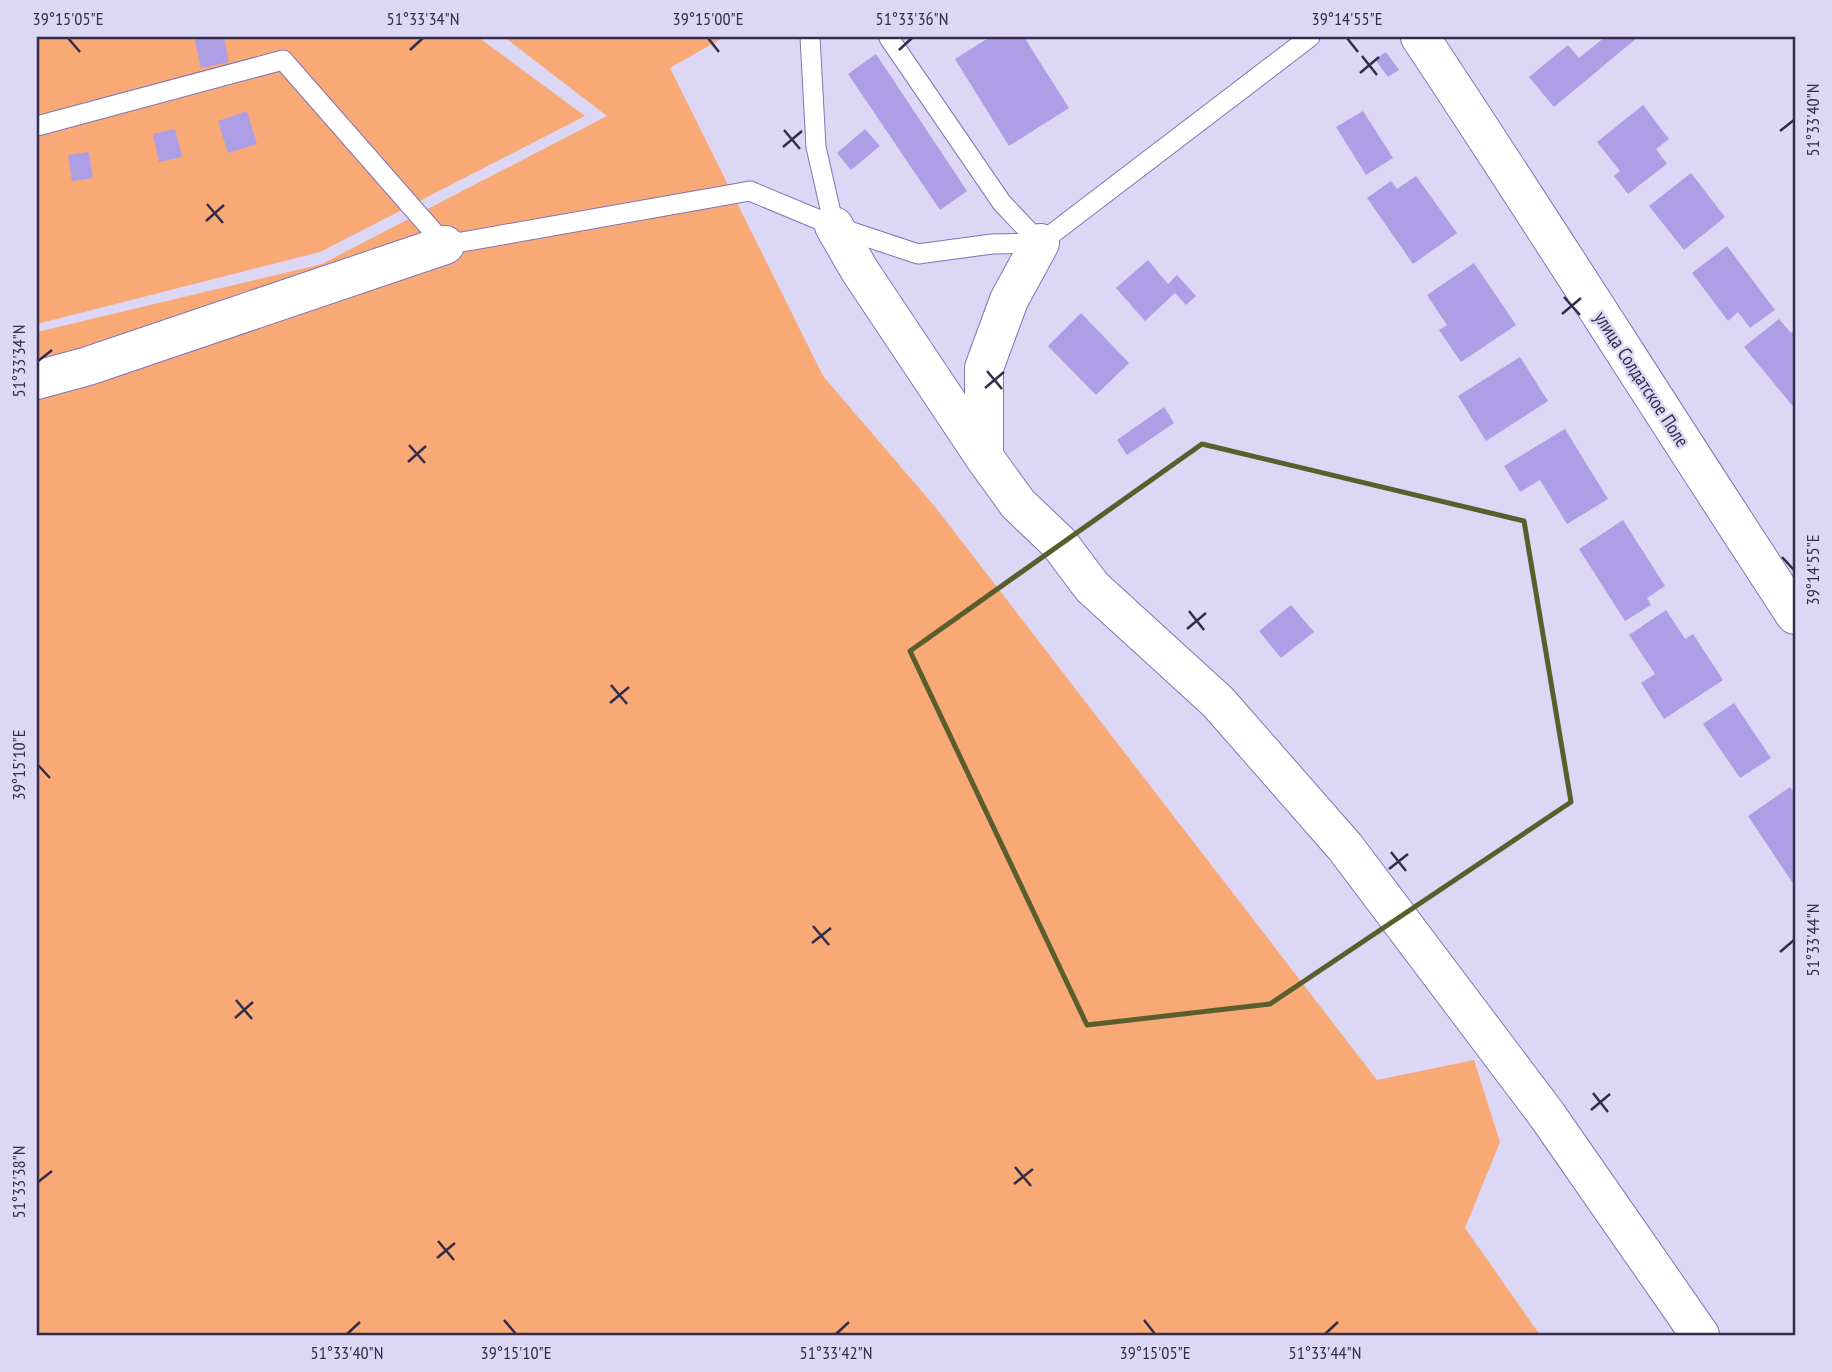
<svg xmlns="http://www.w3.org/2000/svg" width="1832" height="1372" font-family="'PT Sans Narrow',sans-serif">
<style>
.green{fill:#f9a975}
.building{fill:#ad9ee5}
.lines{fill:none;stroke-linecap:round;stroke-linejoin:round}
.lane-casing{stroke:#8374b8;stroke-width:21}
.street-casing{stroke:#8374b8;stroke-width:40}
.lane{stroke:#fff;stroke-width:19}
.street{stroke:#fff;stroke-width:38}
.marked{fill:none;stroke:#5a5e2c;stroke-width:5;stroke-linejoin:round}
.ticks{fill:none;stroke:#332d4a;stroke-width:2.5}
.labels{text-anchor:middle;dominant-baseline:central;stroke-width:5;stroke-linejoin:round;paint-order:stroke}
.street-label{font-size:19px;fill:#332d4a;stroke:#dcd7f5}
.neatline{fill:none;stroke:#332d4a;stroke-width:2.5}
.ticks-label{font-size:18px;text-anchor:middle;fill:#332d4a}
</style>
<rect width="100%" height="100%" fill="#dcd7f5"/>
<path class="green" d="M37 37H478L585 116 320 252 37 324Z
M504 37H724L670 68 823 376 936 508 1377 1080 1474 1060 1500 1142 1465 1228 1540 1335H37V332L322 264 607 116Z"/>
<path class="building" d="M194 37H224L229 62 201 68Z
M990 37H1024L1069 108 1009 146 955 59Z
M1605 37H1638L1554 107 1529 77 1568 45 1579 58Z
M1386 52 1399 70 1388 77 1375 59Z
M876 54 967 191 940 210 848 74Z
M1643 105 1669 139 1656 149 1667 164 1628 194 1614 176 1620 171 1597 142Z
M247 111 257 144 228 153 218 121Z
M1363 111 1393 158 1366 175 1336 127Z
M175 129 182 157 159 162 153 134Z
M865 129 880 146 851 170 837 153Z
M89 152 93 178 72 181 68 155Z
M1691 173 1725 217 1684 250 1649 206Z
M1416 176 1457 233 1413 264 1367 198 1391 181 1397 189Z
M1727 246 1775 310 1750 328 1738 312 1728 321 1692 273Z
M1148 260 1168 284 1177 275 1196 296 1186 305 1175 293 1145 321 1116 288Z
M1474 263 1516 325 1461 362 1439 330 1447 325 1427 295Z
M1081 313 1129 363 1096 395 1048 346Z
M1779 319 1791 333 1795 329V409L1744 347Z
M1520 357 1548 401 1486 441 1458 396Z
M1164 407 1174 423 1127 455 1117 440Z
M1565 429 1608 499 1567 524 1540 480 1520 492 1504 466Z
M1623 520 1665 586 1647 598 1651 605 1625 621 1579 549Z
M1291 605 1314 632 1281 658 1259 631Z
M1666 610 1685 639 1693 634 1723 680 1664 719 1641 683 1655 674 1629 635Z
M1734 703 1771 758 1740 778 1703 724Z
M1790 787 1795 795V879L1792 882 1748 816Z"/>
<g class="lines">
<defs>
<path id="lane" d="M810 37 816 147 834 226
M889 38 1002 203 1040 243
M37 126 283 60 445 245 750 191 834 226 918 254 992 244 1040 243 1310 37"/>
<path id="street" d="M1420 37C1547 228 1669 423 1795 615
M834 226 860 271 984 457
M1040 243 1009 300 984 368V457L1018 504 1059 543 1092 587 1218 702 1345 847 1547 1115 1700 1335
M37 380 88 366 445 245"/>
</defs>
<use href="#lane" class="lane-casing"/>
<use href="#street" class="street-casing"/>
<use href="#lane" class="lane"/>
<use href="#street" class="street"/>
</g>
<path class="marked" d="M1202 444 1524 521 1571 802 1270 1004 1087 1025 910 651Z"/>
<path class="ticks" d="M68 38 80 52M708 38 719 52M1347 38 1358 52M410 50 423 38M899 50 912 38M1362 56 1377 75M1360 73 1379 57M784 130 800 149M1780 131 1794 120M783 147 802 131M207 204 223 223M206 221 224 205M1564 297 1580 315M1562 314 1581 298M38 361 52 350M987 371 1002 389M985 388 1004 372M409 445 425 463M408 462 426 446M1782 557 1794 570M1189 611 1204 630M1187 629 1206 613M611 685 627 704M610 703 629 687M38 765 50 778M1391 852 1406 871M1389 869 1408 854M813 926 829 945M812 943 831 928M1780 952 1794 940M236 1000 252 1019M235 1018 253 1002M1593 1093 1608 1112M1591 1110 1610 1094M1015 1167 1031 1186M38 1182 52 1171M1014 1184 1033 1169M438 1241 454 1260M437 1258 455 1243M504 1320 516 1334M1144 1320 1155 1334M347 1334 360 1322M836 1334 849 1322M1325 1334 1338 1322"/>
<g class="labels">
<g class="street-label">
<text transform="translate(1642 379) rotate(57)">улица Солдатское Поле</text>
</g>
</g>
<rect width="1832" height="1372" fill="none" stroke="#dcd7f5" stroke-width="77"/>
<rect x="38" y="38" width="1756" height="1296" class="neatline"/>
<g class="ticks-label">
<text x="68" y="25">39°15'05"E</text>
<text x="423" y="25">51°33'34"N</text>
<text x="708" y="25">39°15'00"E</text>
<text x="912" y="25">51°33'36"N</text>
<text x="1347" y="25">39°14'55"E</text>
<text transform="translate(1813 120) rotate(-90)" y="6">51°33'40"N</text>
<text transform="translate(19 361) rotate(-90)" y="6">51°33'34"N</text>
<text transform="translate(1813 570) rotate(-90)" y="6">39°14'55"E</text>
<text transform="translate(19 765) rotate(-90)" y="6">39°15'10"E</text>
<text transform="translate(1813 940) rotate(-90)" y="6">51°33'44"N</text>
<text transform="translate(19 1182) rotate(-90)" y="6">51°33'38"N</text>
<text x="347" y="1359">51°33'40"N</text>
<text x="516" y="1359">39°15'10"E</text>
<text x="836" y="1359">51°33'42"N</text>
<text x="1155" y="1359">39°15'05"E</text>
<text x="1325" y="1359">51°33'44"N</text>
</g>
</svg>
